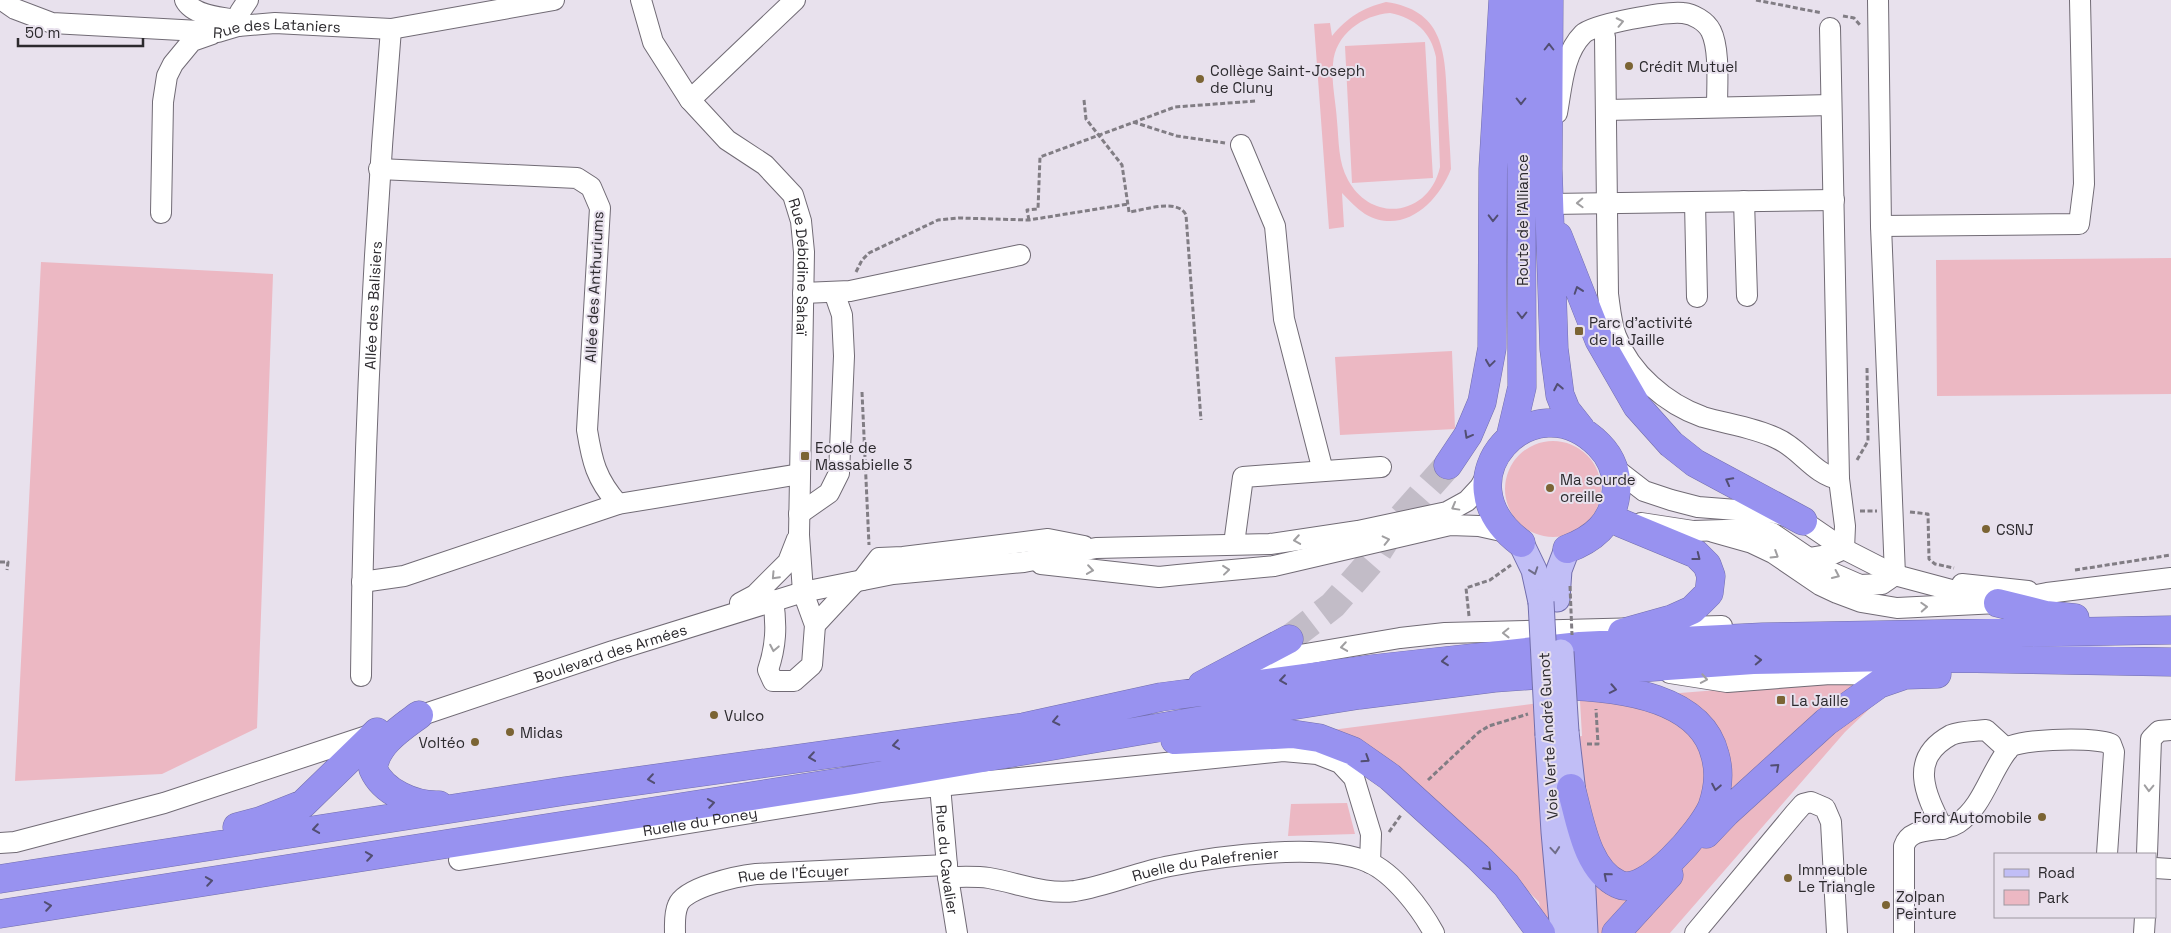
<svg xmlns="http://www.w3.org/2000/svg" width="2171" height="933" font-family="'Space Grotesk',sans-serif">
<style>
.green{fill:#ecb8c3;fill-rule:evenodd}
.lines{fill:none;stroke-linecap:round;stroke-linejoin:round}
.highway-tunnel{stroke:#c2bcc7;stroke-width:28;stroke-dasharray:28 14;stroke-linecap:butt}
.minor-casing{stroke:#716b75;stroke-width:22}
.major-casing{stroke:#726eac;stroke-width:27}
.highway-casing{stroke:#726eac;stroke-width:29}
.path{stroke:#817d84;stroke-width:3;stroke-dasharray:5 2.5;stroke-linecap:butt}
.minor{stroke:#fff;stroke-width:20}
.major{stroke:#c1bef6;stroke-width:25}
.highway{stroke:#9892f0;stroke-width:28}
.major-bridge-casing{stroke:#726eac;stroke-width:27;stroke-linecap:butt}
.path-bridge{stroke:#817d84;stroke-width:3;stroke-dasharray:5 2.5;stroke-linecap:butt}
.major-bridge{stroke:#c1bef6;stroke-width:25}
.oneway{stroke:#a09fa1}
.oneway2{stroke:#524e72}
.oneway3{stroke:#6f6d88}
.poi-dot{fill:#7b6434;stroke:#e8e1ed;stroke-width:2}
.labels{text-anchor:middle;dominant-baseline:central;stroke-width:4;stroke-linejoin:round;paint-order:stroke}
.street-label{font-size:15px;fill:#2c2a2e;stroke:#e8e1ed}
.poi-label{font-size:15px;fill:#2c2a2e;stroke:#e8e1ed;text-anchor:start}
</style>
<rect width="100%" height="100%" fill="#e8e1ed"/>
<path class="green" d="M1386 2C1442 10 1445 49 1447 96 1448 121 1450 145 1451 169 1438 203 1403 236 1365 214 1356 208 1349 200 1342 193L1344 227 1329 229 1314 24 1330 23 1332 36C1348 17 1362 8 1386 2ZM1390 13C1415 18 1431 32 1436 57L1440 167C1429 216 1372 224 1348 180 1338 162 1339 141 1337 121 1336 103 1331 82 1333 64 1335 34 1363 15 1390 13Z
M1425 42 1433 178 1352 183 1345 46Z
M2171 258V394L1937 396 1936 260Z
M41 262 273 274 257 728 162 774 15 781Z
M1452 351 1455 429 1340 435 1335 357Z
M1505 489a48 48 0 1 1 96 0a48 48 0 1 1-96 0Z
M1905 675 1845 732 1670 933H1563L1549 740 1582 736 1580 701Z
M1539 703 1556 933 1542 920 1539 902 1505 868 1324 731Z
M1347 803 1355 834 1288 836 1291 804Z"/>
<g class="lines">
<path class="highway-tunnel" d="M1289 639 1333 605 1374 558 1395 525 1448 465"/>
<defs>
<g id="minor">
<path id="s1" d="M2 0 15 9 52 23 218 32 238 26 275 23 391 29 554 0"/>
<path d="M185 0C193 16 223 18 238 20"/>
<path id="s2" d="M641 0 653 42 690 100 727 140 765 165 793 195 801 221 804 252 799 535 803 592 815 625 812 665 794 681H773L768 670C776 646 777 626 773 600"/>
<path d="M1878 0 1881 226 1895 575"/>
<path d="M238 26 240 12 248 0"/>
<path d="M1605 37 1608 294C1610 308 1611 323 1616 336 1630 373 1666 404 1703 417 1727 424 1753 427 1776 438 1800 448 1814 475 1839 479"/>
<path d="M690 100 795 0"/>
<path d="M1606 110 1831 105"/>
<path d="M1557 113C1562 87 1563 54 1583 34 1593 24 1667 11 1683 13 1693 14 1706 21 1711 31 1720 49 1717 86 1717 107"/>
<path d="M1241 145 1275 226 1284 319 1323 471"/>
<path d="M379 169 577 178 591 187 600 208 587 430C592 461 596 479 618 504"/>
<path d="M1744 201 1747 296"/>
<path d="M1695 202 1697 297"/>
<path d="M1550 204 1834 200"/>
<path d="M161 213 163 102 167 76 173 64 192 41 212 34"/>
<path d="M1881 226 2079 224 2084 184 2080 0"/>
<path d="M803 293 850 291 1020 255"/>
<path d="M1613 467 1644 491 1671 500 1698 507 1775 513 1803 521 1844 549 1895 575 1981 598"/>
<path d="M799 514 829 493 839 473 844 356 842 315 834 292"/>
<path d="M1641 523 1693 531 1756 529 1772 533 1828 571 1860 585 1882 584 1895 575"/>
<path d="M1713 532 1752 543 1773 553 1820 585 1837 593 1861 602 1897 608 1998 603 2047 593 2171 578"/>
<path d="M1234 544 1243 477 1381 467"/>
<path d="M1809 558 1833 554 1844 549 1845 526 1839 479 1830 28"/>
<path d="M1041 564 1159 577 1178 575 1274 566 1450 525 1479 526 1506 532"/>
<path d="M862 580 879 558 903 557 1048 539 1084 546"/>
<path d="M362 582 404 576 618 504 800 474"/>
<path d="M1962 584 2028 591"/>
<path d="M740 603 755 595 788 562 797 539"/>
<path d="M815 625 855 582"/>
<path d="M1259 662 1400 638 1445 633 1722 626"/>
<path d="M1670 673 1727 682 1830 674 1895 675"/>
<path id="s3" d="M361 676C363 460 373 244 391 29"/>
<path id="s4" d="M407 720 613 651 803 592 893 574 1024 562 1096 548 1270 544 1358 531 1447 512 1467 501 1480 487 1488 473"/>
<path id="s5" d="M940 786 948 877 957 933"/>
<path d="M1943 829C1926 795 1907 759 1951 735 1960 731 1976 731 1986 730L2008 750"/>
<path d="M0 843 15 842 164 803 373 734"/>
<path d="M2147 854 2151 739 2159 731 2171 730"/>
<path id="s6" d="M459 860 881 792 1283 751 1317 754 1340 763 1354 778 1371 834 1370 863"/>
<path d="M2155 868 2171 869"/>
<path id="s7" d="M948 877C961 877 976 876 989 878 1018 883 1045 895 1075 891 1107 886 1138 872 1170 866 1219 856 1322 842 1368 862 1394 873 1421 909 1434 933"/>
<path id="s8" d="M675 933C675 924 674 914 678 905 685 887 738 876 756 874L947 865"/>
<path d="M1695 933 1795 813 1803 804 1811 802 1825 808 1831 822 1837 933"/>
<path d="M1904 933V846C1911 824 1941 834 1958 823 1984 806 1991 768 2011 746 2030 739 2092 737 2111 744L2114 752 2107 854"/>
<path d="M2144 933 2145 917"/>
</g>
<path id="major" d="M1521 543 1534 570 1541 602
M1557 599 1559 570 1567 549
M1566 732 1582 871 1585 933
M1548 735 1554 832 1563 933"/>
<path id="highway" d="M1549 0 1548 169 1554 349 1560 395 1566 410 1581 429
M1558 236 1599 340 1637 406 1671 444 1695 463 1803 521
M1510 438 1522 387 1521 0
M1448 465 1468 435 1482 402 1492 348 1493 169 1503 0
M1621 523 1696 554 1707 565 1711 576 1709 593 1692 610 1672 619 1622 633
M1521 543C1435 479 1534 378 1599 445 1612 458 1618 475 1616 493 1613 523 1594 539 1567 549
M1998 603 2046 615 2075 618
M1202 685 1289 639
M1571 686C1620 688 1701 697 1715 755 1720 772 1718 790 1712 807 1702 830 1646 898 1618 884 1586 869 1580 819 1571 788
M419 715C400 729 376 744 373 769 383 792 414 806 439 805
M1175 740 1292 734 1319 738 1353 751 1390 777 1478 857 1506 885 1541 933
M237 827 260 821 303 804 377 732
M1706 834 1726 813 1826 722 1879 684 1905 675 1937 674
M0 879 565 791 1024 727 1161 697 1372 669 1580 646 1763 637 2171 630
M0 914 854 780 1226 716 1359 695 1494 678 1753 660 1890 657 2171 662
M1616 933 1669 875"/>
</defs>
<use href="#minor" class="minor-casing"/>
<use href="#major" class="major-casing"/>
<use href="#highway" class="highway-casing"/>
<path class="path" d="M1756 0 1822 13
M1843 16 1854 18 1860 25
M1084 100 1086 119 1122 165 1129 212C1144 210 1178 198 1186 215L1201 420
M1133 122 1177 136 1225 143
M1029 220 1027 210 1038 209 1040 157 1175 107 1256 101
M856 272 862 260 869 253 938 220 959 218 1029 220 1128 204
M862 392 869 545
M1857 460 1868 441 1867 366
M1860 511H1877
M1910 512 1928 514 1929 559 1935 564 1954 568
M0 562H8L7 570
M2075 570 2171 555
M1469 616 1466 588 1490 580 1511 565
M1587 744H1598L1596 709
M1428 780 1479 732 1489 726 1528 714
M1389 832 1401 815"/>
<use href="#minor" class="minor"/>
<use href="#major" class="major"/>
<use href="#highway" class="highway"/>
<defs>
<path id="major-bridge" d="M1541 602 1548 735
M1561 652 1566 732"/>
</defs>
<use href="#major-bridge" class="major-bridge-casing"/>
<path class="path-bridge" d="M1570 586 1572 635"/>
<use href="#major-bridge" class="major-bridge"/>
</g>
<defs><path id="oneway-chevron" d="M-2-3.5L2.5 0L-2 3.5" fill="none" stroke-width="1.6" stroke-linecap="round" stroke-linejoin="round" transform="scale(1.25)"/></defs>
<g class="oneway">
<use href="#oneway-chevron" transform="translate(1620 22) rotate(-12)"/>
<use href="#oneway-chevron" transform="translate(1580 203) rotate(178)"/>
<use href="#oneway-chevron" transform="translate(1455 507) rotate(151)"/>
<use href="#oneway-chevron" transform="translate(1297 540) rotate(171)"/>
<use href="#oneway-chevron" transform="translate(1386 540) rotate(-13)"/>
<use href="#oneway-chevron" transform="translate(1775 555) rotate(32)"/>
<use href="#oneway-chevron" transform="translate(1090 570) rotate(8)"/>
<use href="#oneway-chevron" transform="translate(1226 570) rotate(-6)"/>
<use href="#oneway-chevron" transform="translate(1836 575) rotate(25)"/>
<use href="#oneway-chevron" transform="translate(775 576) rotate(133)"/>
<use href="#oneway-chevron" transform="translate(1924 607) rotate(-3)"/>
<use href="#oneway-chevron" transform="translate(1506 633) rotate(179)"/>
<use href="#oneway-chevron" transform="translate(1344 647) rotate(171)"/>
<use href="#oneway-chevron" transform="translate(774 648) rotate(101)"/>
<use href="#oneway-chevron" transform="translate(1704 679) rotate(10)"/>
<use href="#oneway-chevron" transform="translate(2149 788) rotate(92)"/>
</g>
<g class="oneway2">
<use href="#oneway-chevron" transform="translate(1549 47) rotate(-90)"/>
<use href="#oneway-chevron" transform="translate(1521 101) rotate(90)"/>
<use href="#oneway-chevron" transform="translate(1493 218) rotate(91)"/>
<use href="#oneway-chevron" transform="translate(1578 290) rotate(-109)"/>
<use href="#oneway-chevron" transform="translate(1522 315) rotate(90)"/>
<use href="#oneway-chevron" transform="translate(1490 363) rotate(98)"/>
<use href="#oneway-chevron" transform="translate(1558 387) rotate(-101)"/>
<use href="#oneway-chevron" transform="translate(1468 435) rotate(119)"/>
<use href="#oneway-chevron" transform="translate(1729 481) rotate(-152)"/>
<use href="#oneway-chevron" transform="translate(1697 557) rotate(38)"/>
<use href="#oneway-chevron" transform="translate(1758 660) rotate(-2)"/>
<use href="#oneway-chevron" transform="translate(1445 661) rotate(174)"/>
<use href="#oneway-chevron" transform="translate(1283 680) rotate(172)"/>
<use href="#oneway-chevron" transform="translate(1613 689) rotate(11)"/>
<use href="#oneway-chevron" transform="translate(1056 721) rotate(168)"/>
<use href="#oneway-chevron" transform="translate(896 745) rotate(172)"/>
<use href="#oneway-chevron" transform="translate(812 757) rotate(172)"/>
<use href="#oneway-chevron" transform="translate(1366 759) rotate(33)"/>
<use href="#oneway-chevron" transform="translate(1776 767) rotate(-42)"/>
<use href="#oneway-chevron" transform="translate(651 779) rotate(172)"/>
<use href="#oneway-chevron" transform="translate(1716 787) rotate(101)"/>
<use href="#oneway-chevron" transform="translate(711 803) rotate(-9)"/>
<use href="#oneway-chevron" transform="translate(316 829) rotate(171)"/>
<use href="#oneway-chevron" transform="translate(369 856) rotate(-9)"/>
<use href="#oneway-chevron" transform="translate(1488 867) rotate(45)"/>
<use href="#oneway-chevron" transform="translate(1607 876) rotate(-139)"/>
<use href="#oneway-chevron" transform="translate(209 881) rotate(-9)"/>
<use href="#oneway-chevron" transform="translate(48 906) rotate(-9)"/>
</g>
<g class="oneway3">
<use href="#oneway-chevron" transform="translate(1534 571) rotate(71)"/>
<use href="#oneway-chevron" transform="translate(1555 850) rotate(85)"/>
</g>
<g class="poi-dot">
<circle cx="1629" cy="66" r="5"/>
<circle cx="1200" cy="79" r="5"/>
<rect x="1574" y="326" width="10" height="10" rx="2.5"/>
<rect x="800" y="451" width="10" height="10" rx="2.5"/>
<circle cx="1550" cy="488" r="5"/>
<circle cx="1986" cy="529" r="5"/>
<rect x="1776" y="695" width="10" height="10" rx="2.5"/>
<circle cx="714" cy="715" r="5"/>
<circle cx="510" cy="732" r="5"/>
<circle cx="475" cy="742" r="5"/>
<circle cx="2042" cy="817" r="5"/>
<circle cx="1788" cy="878" r="5"/>
<circle cx="1886" cy="905" r="5"/>
</g>
<g class="labels">
<g class="street-label">
<text stroke="none"><textPath href="#s1" startOffset="281">Rue des Lataniers</textPath></text>
<text transform="translate(1522 220) rotate(-90)">Route de l'Alliance</text>
<text stroke="none"><textPath href="#s2" startOffset="326">Rue Débidine Sahaï</textPath></text>
<text transform="translate(594 287) rotate(-87)">Allée des Anthuriums</text>
<text stroke="none"><textPath href="#s3" startOffset="371">Allée des Balisiers</textPath></text>
<text stroke="none"><textPath href="#s4" startOffset="214">Boulevard des Armées</textPath></text>
<text transform="translate(1548 736) rotate(-93)">Voie Verte André Gunot</text>
<text stroke="none"><textPath href="#s6" startOffset="244">Ruelle du Poney</textPath></text>
<text stroke="none"><textPath href="#s5" startOffset="74">Rue du Cavalier</textPath></text>
<text stroke="none"><textPath href="#s7" startOffset="262">Ruelle du Palefrenier</textPath></text>
<text stroke="none"><textPath href="#s8" startOffset="152">Rue de l'Écuyer</textPath></text>
</g>
<g class="poi-label">
<text x="1639" y="66">Crédit Mutuel</text>
<text x="1210" y="70">Collège Saint-Joseph<tspan x="1210" dy="17">de Cluny</tspan></text>
<text x="1589" y="322">Parc d'activité<tspan x="1589" dy="17">de la Jaille</tspan></text>
<text x="815" y="447">Ecole de<tspan x="815" dy="17">Massabielle 3</tspan></text>
<text x="1560" y="479">Ma sourde<tspan x="1560" dy="17">oreille</tspan></text>
<text x="1996" y="529">CSNJ</text>
<text x="1791" y="700">La Jaille</text>
<text x="724" y="715">Vulco</text>
<text x="520" y="732">Midas</text>
<text x="465" y="742" text-anchor="end">Voltéo</text>
<text x="2032" y="817" text-anchor="end">Ford Automobile</text>
<text x="1798" y="869">Immeuble<tspan x="1798" dy="17">Le Triangle</tspan></text>
<text x="1896" y="896">Zolpan<tspan x="1896" dy="17">Peinture</tspan></text>
</g>
</g>
<rect x="1994" y="853" width="162" height="65" fill="#e8e1ed" stroke="#9d98a1"/>
<rect x="2004" y="869" width="25" height="8" fill="#c1bef6" stroke="#9d98a1"/>
<text x="2038" y="878" font-size="15" fill="#2c2a2e">Road</text>
<rect x="2004" y="890" width="25" height="15" fill="#ecb8c3" stroke="#9d98a1"/>
<text x="2038" y="903" font-size="15" fill="#2c2a2e">Park</text>
<path d="M18 38v8h125v-8" fill="none" stroke="#2c2a2e" stroke-width="2.5"/>
<text x="25" y="38" font-size="15" fill="#2c2a2e" stroke="#e8e1ed" stroke-width="4" paint-order="stroke">50 m</text>
</svg>
